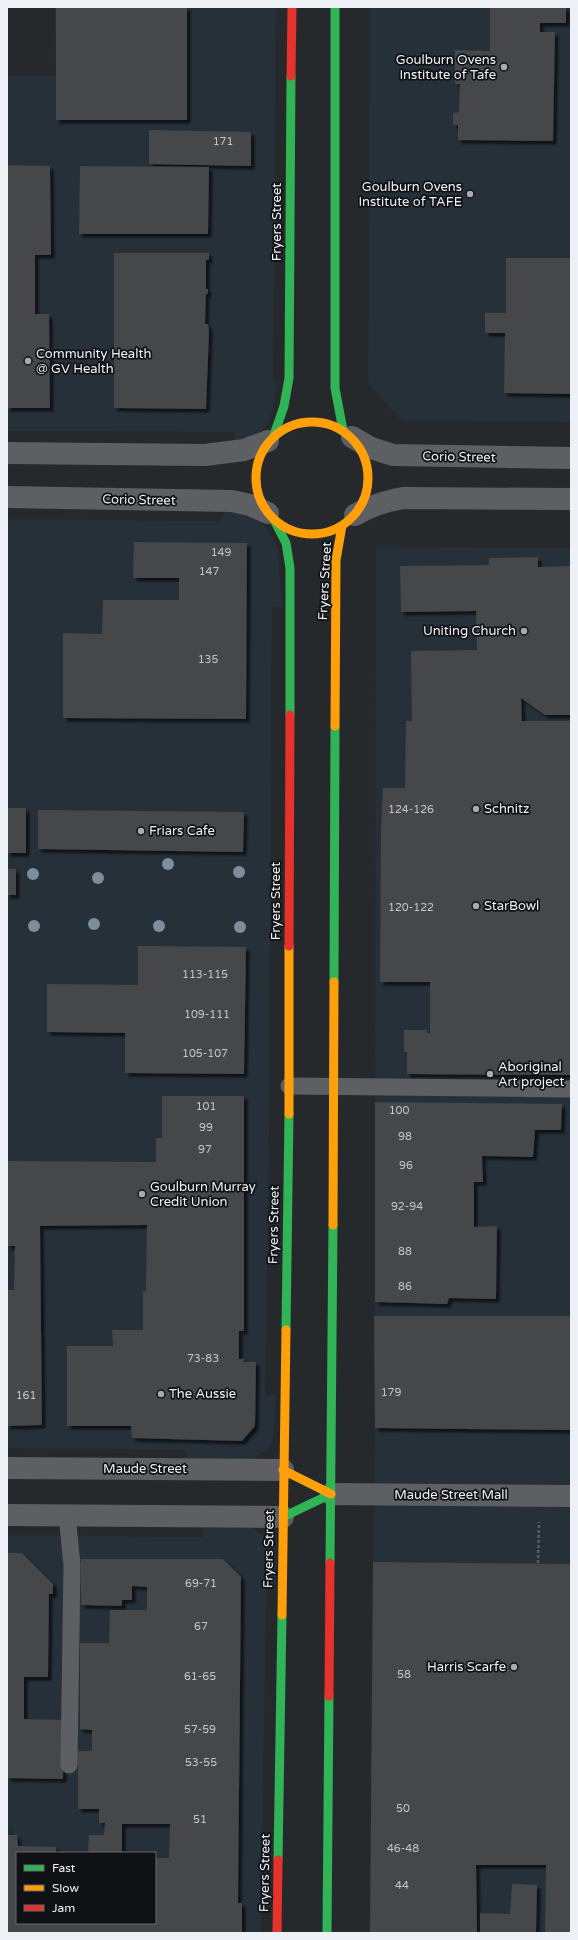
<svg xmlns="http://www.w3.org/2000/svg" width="578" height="1940" font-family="'Varela Round',sans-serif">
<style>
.built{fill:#253039;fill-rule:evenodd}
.building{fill:#454749;filter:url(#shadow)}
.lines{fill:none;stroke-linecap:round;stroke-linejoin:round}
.path{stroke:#5c5f61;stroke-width:2.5;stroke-dasharray:3 2;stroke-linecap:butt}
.lane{stroke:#5d5f62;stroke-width:17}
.street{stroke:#5d5f62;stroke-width:22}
.fast{stroke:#30b455;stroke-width:9}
.slow{stroke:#ff9f0a;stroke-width:9}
.jam{stroke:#e5322d;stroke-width:9}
.tree{fill:#7b8e9e}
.poi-dot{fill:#a7abaf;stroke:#0f1114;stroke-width:1.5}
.labels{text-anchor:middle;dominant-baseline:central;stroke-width:3.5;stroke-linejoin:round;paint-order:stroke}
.number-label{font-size:11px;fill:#c3c6ca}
.poi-label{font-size:13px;fill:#edf1f5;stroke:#0f1114;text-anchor:start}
.street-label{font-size:13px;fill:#edf1f5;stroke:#0f1114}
</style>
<defs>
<filter id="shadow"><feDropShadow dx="3.5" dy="3.5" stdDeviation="1" flood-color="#0009"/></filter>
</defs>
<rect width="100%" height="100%" fill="#26292c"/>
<path class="built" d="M55 7H276L273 374 277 390 269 424 262 430 244 439 236 440 234 432 7 431V76H56Z
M370 7H571V422L402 421 368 382Z
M237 511 256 518 262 523 267 529 278 549 282 607 272 608 269 1133 265 1395H276L273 1438 269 1448 252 1459 186 1458 184 1450 7 1448V519L217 521 221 520 225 512Z
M376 547 571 548V1933H370L375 1428Z
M203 1528H252L265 1536 270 1542 276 1552V1585L266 1586 261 1933H7V1535L203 1537ZM17 1853H155V1923H17Z"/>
<path class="building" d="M56 7H187V120H56Z
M490 7H566V23H540V32H555L553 141 458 140V125H453V113L459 112 460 84H455V50L490 51Z
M149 130 251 132V166L149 164Z
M7 165 50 166 51 255H35V314H49L50 408H7Z
M80 166 209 167 208 234H79Z
M114 253H209V260H206V289H208V294H206L205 324H208L209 332 206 409 114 408Z
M506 258H571V394L504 393 505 333H485V313H506Z
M134 542 247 543 246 719 63 718V633L102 634 103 600H179V578H133Z
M538 557V567L571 566V715H545L521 698 522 721H571V1075L407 1074V1052H404V1030H427V1033H430V982H380L381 830 383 788H405L406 721H412L411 651 477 650 476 611 401 612 400 566 489 565V558Z
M7 808H26V853H7Z
M38 810 244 812 243 852 38 849Z
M7 869H16V895H7Z
M138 946 246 947 244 1074 125 1073V1033L47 1032V984L138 985Z
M162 1096H244V1331H239V1359H244L243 1362H256L255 1426 242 1441 132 1438 131 1426H67V1346H113L112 1330H143V1291H146L147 1225 40 1226 42 1425 7 1426V1290H14L15 1246H7V1161L156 1162V1138H162Z
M375 1102 562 1104 561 1130H535L533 1157 482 1156 483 1182H474V1227L497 1226 496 1299 449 1298 447 1304 375 1302Z
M374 1316H571V1430L375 1428Z
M7 1553H22L53 1584V1594H49L48 1677H24V1719L64 1720 63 1779 7 1778Z
M81 1559H223L241 1577 238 1903H242V1933H7V1820L8 1835H17L18 1846 56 1847V1853H17V1923H155V1858H169L170 1824H122V1853H88L89 1835H104L105 1823H99V1809H78V1751H92V1730L80 1729V1643H109L110 1610H147V1587L132 1586V1600H122V1606L81 1605Z
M373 1562 571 1564V1933H545L546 1865H476L477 1933H370Z
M512 1884 537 1885 536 1933H480V1913L510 1914Z"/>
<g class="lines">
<path class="path" d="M538 1563 539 1522"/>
<path class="lane" d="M289 1086 571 1089
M67 1515 72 1565 69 1765"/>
<path class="street" d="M352 437 371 448 393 455 571 458
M7 453 205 455 244 450 268 441
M7 497 232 501 250 505 268 513
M355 515C369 506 387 501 403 498L571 499
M7 1468 283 1470
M331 1494 571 1496
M7 1515 283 1517"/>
<path class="fast" d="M335 7V388L343 430
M274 435 284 406 289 378 291 76
M274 520 286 543 290 568V715
M334 982 335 726
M286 1330 289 1114
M283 1517 331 1494
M330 1563 333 1225
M278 1860 282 1615
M327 1933 329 1696"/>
<path class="slow" d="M256 478a56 56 0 1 1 112 0a56 56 0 1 1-112 0Z
M335 726 336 560 342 526
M289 1114V946
M333 1225 334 982
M283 1470 331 1494
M282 1615 286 1330"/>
<path class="jam" d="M291 76 292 7
M289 946 290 715
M329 1696 330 1563
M277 1933 278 1860"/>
</g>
<g class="tree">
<circle cx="168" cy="864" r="6"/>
<circle cx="239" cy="872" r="6"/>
<circle cx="33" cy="874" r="6"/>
<circle cx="98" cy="878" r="6"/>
<circle cx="94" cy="924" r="6"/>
<circle cx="34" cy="926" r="6"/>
<circle cx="159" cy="926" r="6"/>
<circle cx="240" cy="927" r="6"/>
</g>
<g class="poi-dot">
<circle cx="504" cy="67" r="4"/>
<circle cx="470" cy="194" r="4"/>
<circle cx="28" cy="361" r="4"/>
<circle cx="524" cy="631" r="4"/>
<circle cx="476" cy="809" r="4"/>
<circle cx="141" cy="831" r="4"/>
<circle cx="476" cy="906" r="4"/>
<circle cx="490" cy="1074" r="4"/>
<circle cx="142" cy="1194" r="4"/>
<circle cx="161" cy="1394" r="4"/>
<circle cx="514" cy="1667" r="4"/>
</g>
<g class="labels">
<g class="number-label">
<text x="223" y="141">171</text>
<text x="221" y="552">149</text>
<text x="209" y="571">147</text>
<text x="208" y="659">135</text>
<text x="411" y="809">124-126</text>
<text x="411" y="907">120-122</text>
<text x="205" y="974">113-115</text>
<text x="207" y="1014">109-111</text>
<text x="205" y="1053">105-107</text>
<text x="206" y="1106">101</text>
<text x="399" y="1110">100</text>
<text x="206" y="1127">99</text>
<text x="405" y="1136">98</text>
<text x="205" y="1149">97</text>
<text x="406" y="1165">96</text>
<text x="407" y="1206">92-94</text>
<text x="405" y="1251">88</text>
<text x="405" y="1286">86</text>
<text x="203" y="1358">73-83</text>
<text x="391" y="1392">179</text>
<text x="26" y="1395">161</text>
<text x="201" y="1583">69-71</text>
<text x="201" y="1626">67</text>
<text x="404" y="1674">58</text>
<text x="200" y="1676">61-65</text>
<text x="200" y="1729">57-59</text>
<text x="201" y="1762">53-55</text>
<text x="403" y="1808">50</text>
<text x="200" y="1819">51</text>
<text x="403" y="1848">46-48</text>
<text x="402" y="1885">44</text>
</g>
<g class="poi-label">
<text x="496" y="60" text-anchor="end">Goulburn Ovens<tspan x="496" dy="15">Institute of Tafe</tspan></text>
<text x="462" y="187" text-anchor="end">Goulburn Ovens<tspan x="462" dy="15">Institute of TAFE</tspan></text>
<text x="36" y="354">Community Health<tspan x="36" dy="15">@ GV Health</tspan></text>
<text x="516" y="631" text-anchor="end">Uniting Church</text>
<text x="484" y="809">Schnitz</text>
<text x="149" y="831">Friars Cafe</text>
<text x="484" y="906">StarBowl</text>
<text x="498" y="1067">Aboriginal<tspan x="498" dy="15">Art project</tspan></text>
<text x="150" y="1187">Goulburn Murray<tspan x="150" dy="15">Credit Union</tspan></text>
<text x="169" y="1394">The Aussie</text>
<text x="506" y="1667" text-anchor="end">Harris Scarfe</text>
</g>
<g class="street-label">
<text transform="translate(277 222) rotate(-90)">Fryers Street</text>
<text transform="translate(459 457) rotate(1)">Corio Street</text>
<text transform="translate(139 500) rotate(1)">Corio Street</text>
<text transform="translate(325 581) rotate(-87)">Fryers Street</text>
<text transform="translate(276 901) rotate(-90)">Fryers Street</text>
<text transform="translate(274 1225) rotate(-89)">Fryers Street</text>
<text x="145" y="1469">Maude Street</text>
<text x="451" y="1495">Maude Street Mall</text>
<text transform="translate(269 1549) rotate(-89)">Fryers Street</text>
<text transform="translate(265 1873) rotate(-89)">Fryers Street</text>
</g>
</g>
<rect width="578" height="1940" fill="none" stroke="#edf1f5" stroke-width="16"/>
<rect x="16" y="1852" width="140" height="72" fill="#0f1114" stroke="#686b6e"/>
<rect x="24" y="1865" width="20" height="6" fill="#30b455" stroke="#686b6e"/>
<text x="52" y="1872" font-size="12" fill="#edf1f5">Fast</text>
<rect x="24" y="1885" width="20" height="6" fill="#ff9f0a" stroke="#686b6e"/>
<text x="52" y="1892" font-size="12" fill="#edf1f5">Slow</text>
<rect x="24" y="1905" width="20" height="6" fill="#e5322d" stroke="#686b6e"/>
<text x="52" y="1912" font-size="12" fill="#edf1f5">Jam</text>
</svg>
